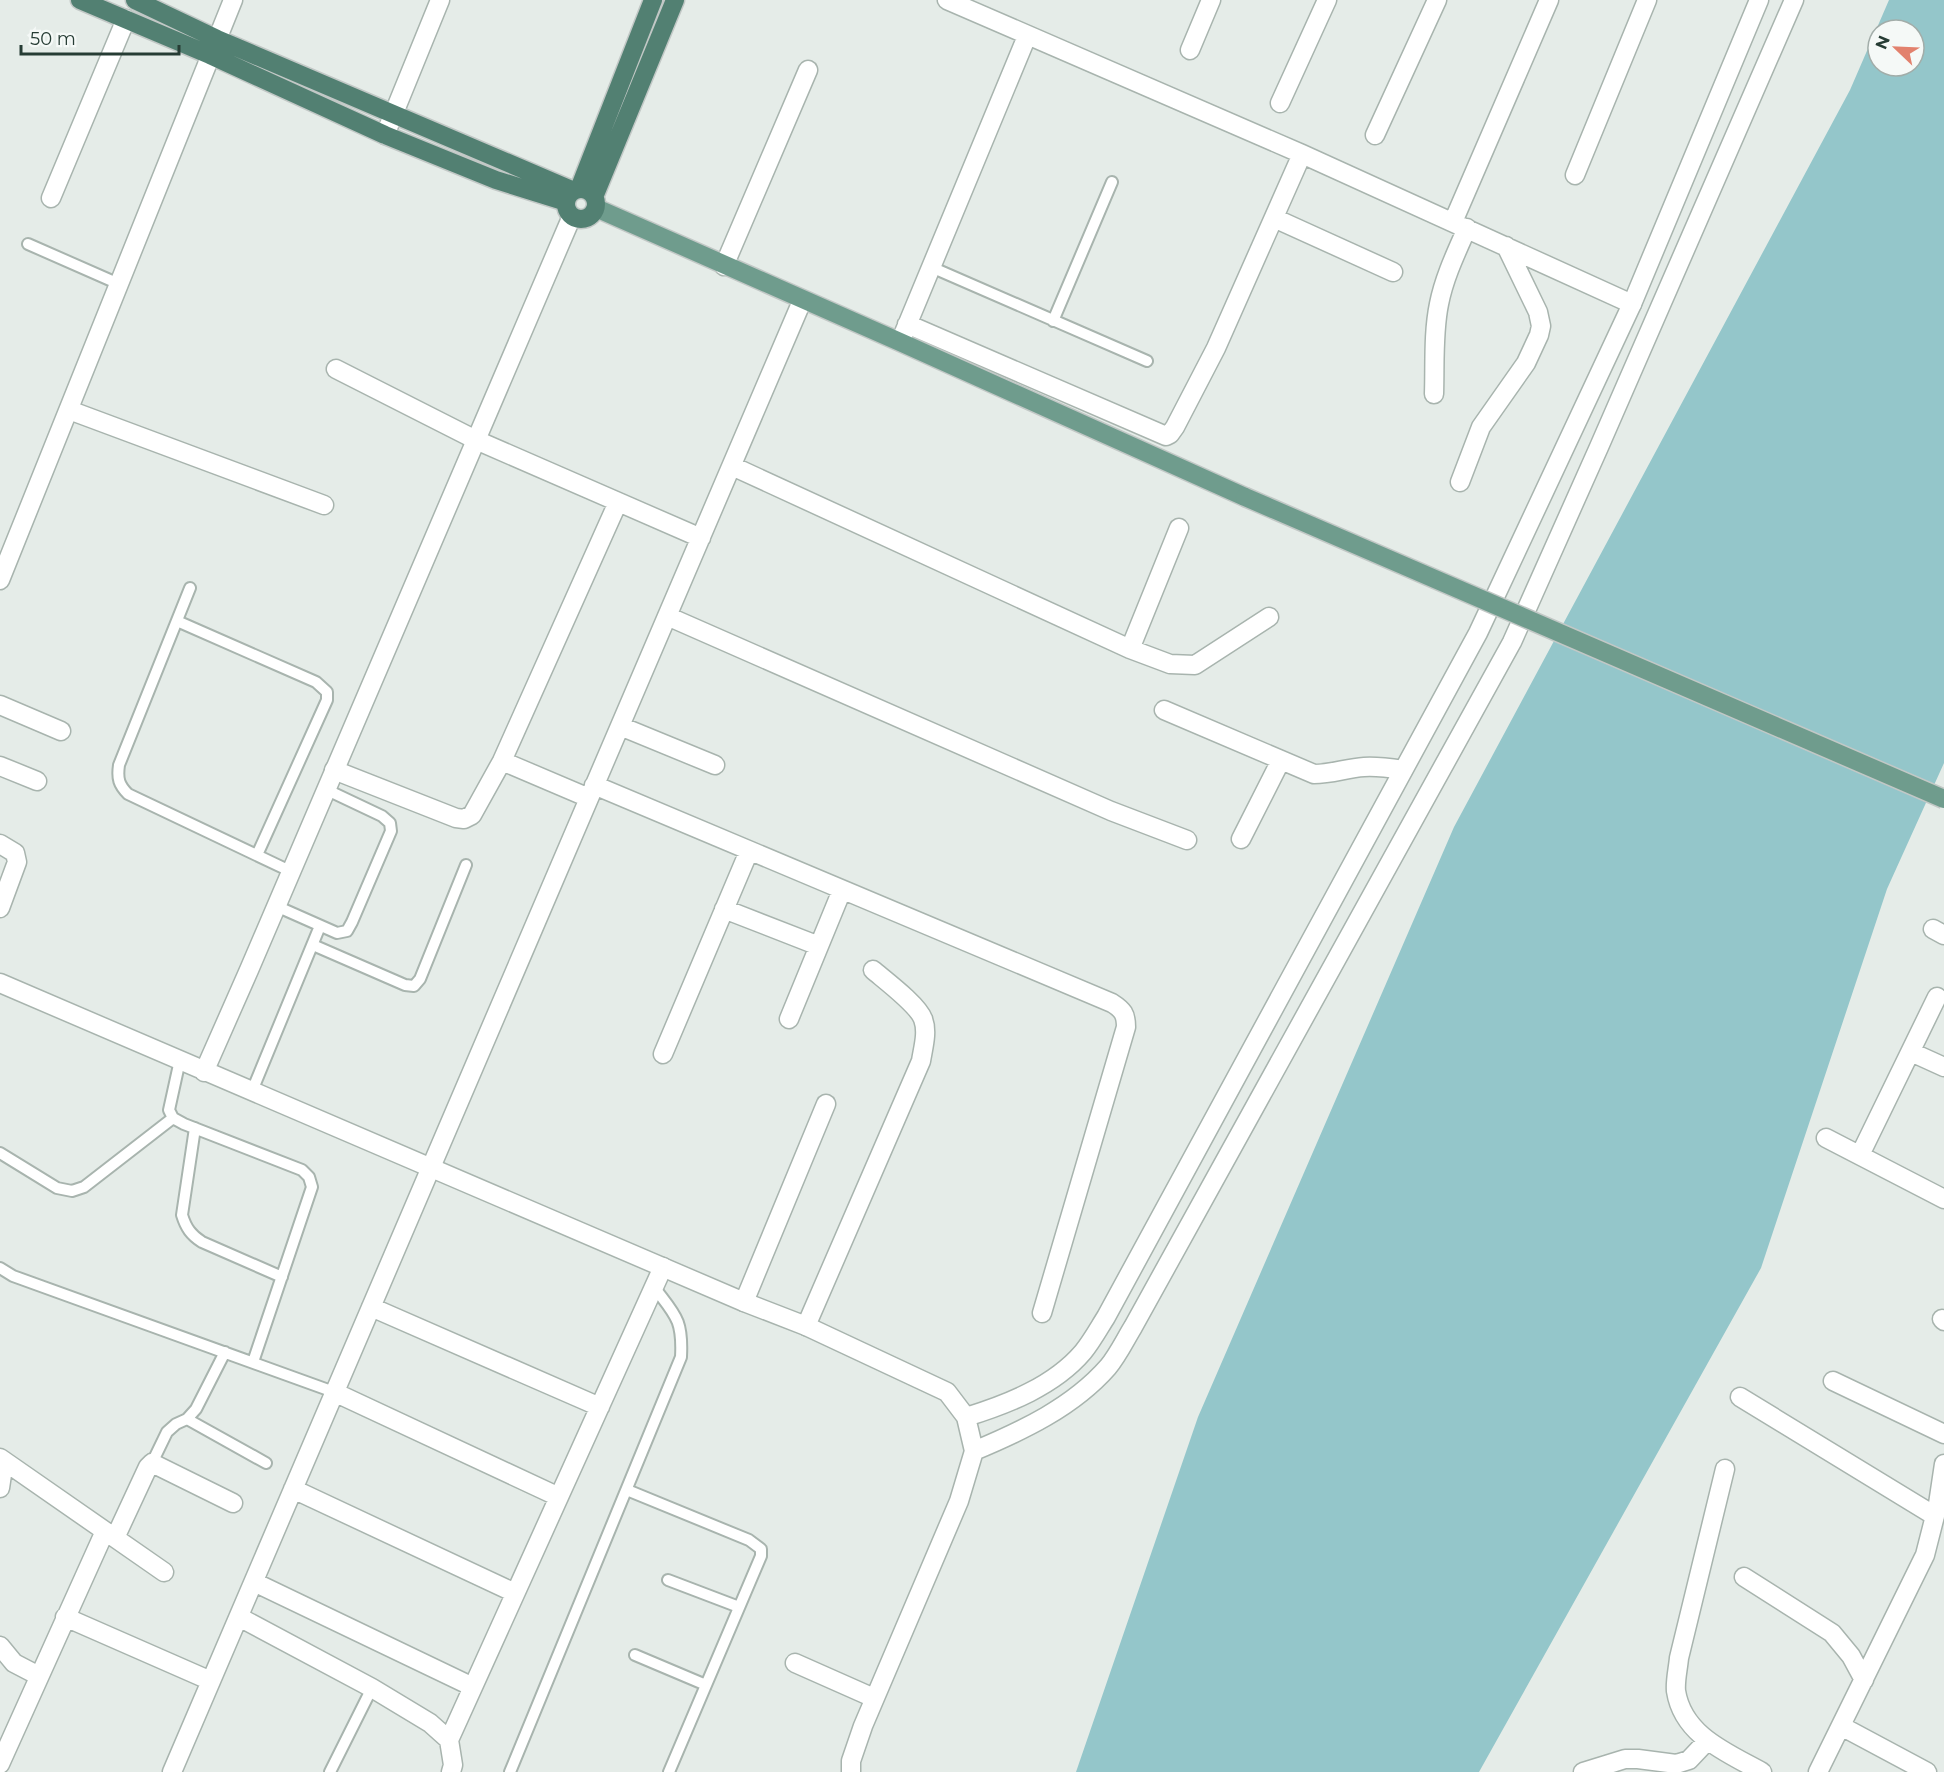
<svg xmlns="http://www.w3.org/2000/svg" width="1944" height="1772" font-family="Montserrat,sans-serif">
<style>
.water{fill:#94c6ca;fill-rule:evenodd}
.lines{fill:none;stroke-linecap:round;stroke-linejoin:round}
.service-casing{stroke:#a8b4ae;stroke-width:14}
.minor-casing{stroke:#a8b4ae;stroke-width:21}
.tertiary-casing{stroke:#a8b4ae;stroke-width:21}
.primary-casing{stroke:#c2c8c6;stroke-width:21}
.trunk-casing{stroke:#c2c8c6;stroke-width:21}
.service{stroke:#fff;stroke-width:10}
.minor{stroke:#fff;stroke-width:18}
.tertiary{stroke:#fff;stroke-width:18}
.primary{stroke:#6f9c8d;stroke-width:18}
.trunk{stroke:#528072;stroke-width:18}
.primary-bridge-casing{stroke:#c2c8c6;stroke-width:21;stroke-linecap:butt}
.primary-bridge{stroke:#6f9c8d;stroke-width:18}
</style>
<rect width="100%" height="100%" fill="#e5ece8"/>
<path class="water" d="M1889 0H1944V763L1887 889 1761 1268 1479 1772H1076L1198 1417 1454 827 1850 90ZM1878 30H1914V66H1878Z"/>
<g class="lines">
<defs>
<path id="service" d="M28 244 119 284
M931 267 1147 361
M1053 321 1112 182
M190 588 119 765C117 779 119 785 128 794L290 871
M177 621 316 682 327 692V700L257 855
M276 906 337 933 347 931 352 922 391 831 390 823 382 816 325 789
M313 945 405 985 414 986 420 979 466 865
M180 1060 169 1110 173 1118 184 1124 302 1170 309 1177 312 1187 253 1362
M252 1091 320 926
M195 1128 182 1215C186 1228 191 1235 202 1242L282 1277
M0 1153 57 1188 72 1191 84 1187 173 1118
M0 1268 13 1276 334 1392
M187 1419 266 1463
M152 1463 167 1432 176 1424 187 1419 196 1409 225 1352
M627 1490 749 1540 761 1549V1556L669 1772
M668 1580 739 1607
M635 1655 706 1685
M330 1772 372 1688
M510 1772 681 1357C683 1319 675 1315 654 1287"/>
<path id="minor" d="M947 0 1302 154 1632 304
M1190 50 1211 0
M1280 103 1327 0
M385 135 440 0
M1375 135 1437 0
M1575 175 1647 0
M51 198 126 19
M1274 218 1393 272
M1453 222 1549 0
M724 266 808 70
M907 324 1166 436 1170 434 1175 427 1216 348 1302 154
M903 335 1027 36
M336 369 476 440 701 538
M1434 394C1435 364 1433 333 1439 304 1444 278 1456 253 1467 228
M69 410 324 505
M732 466 1130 649 1170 664 1195 665 1269 617
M1460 482 1481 427 1526 363 1539 335 1541 326 1538 312 1506 246
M667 616 1111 811 1187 840
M1130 649 1179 528
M0 705 61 731
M1164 710 1314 774C1332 774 1347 768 1364 767 1377 766 1390 768 1403 770
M620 726 715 765
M502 761 589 798
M0 766 37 781
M334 770 456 818 464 819 472 815 502 761 618 502
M594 785 1112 1003C1123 1010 1126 1014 1126 1027L1042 1313
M1241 839 1281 760
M0 844 15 853 17 862 0 908
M724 909 819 946
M1933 929 1944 935
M789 1019 842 890
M1911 1052 1944 1067
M663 1054 749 851
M1826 1138 1944 1199
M1860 1155 1937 997
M744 1302 826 1104
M371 1307 600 1407
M1942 1319 1944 1321
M806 1326 921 1061C923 1048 928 1032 923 1019 918 1005 886 981 873 970
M1833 1381 1944 1434
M334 1392 559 1497
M1740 1397 1935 1516
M0 1458 164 1572
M1725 1469 1679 1658C1678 1669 1675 1681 1676 1691 1683 1736 1728 1753 1762 1772
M0 1488 4 1461
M293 1489 515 1593
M115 1538 148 1467 152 1463 233 1503
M1744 1577 1832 1633 1851 1656 1864 1680
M254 1582 473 1687
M65 1617 211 1681
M239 1617 372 1688 430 1723 449 1740 453 1765 451 1772
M0 1646 14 1663 39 1676
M795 1663 874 1698
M1841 1726 1927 1772
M449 1740 663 1267
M0 1764 105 1531
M172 1772 802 301
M1583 1772 1625 1759H1638L1676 1764 1689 1760 1707 1741
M1818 1772 1925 1555 1938 1504 1944 1464"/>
<path id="tertiary" d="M0 580 233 0
M0 983 744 1302 806 1326 947 1392 966 1417 974 1451 959 1501 863 1726 851 1761V1772
M204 1072 249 970 572 216
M966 1417C1008 1404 1054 1386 1083 1352 1092 1341 1099 1328 1106 1317L1478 633 1632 304 1759 0
M974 1451C1022 1431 1073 1407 1108 1367 1118 1355 1125 1340 1133 1327L1512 642 1599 447 1794 0"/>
<path id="primary" d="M596 208 900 342 1245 497"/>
<path id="trunk" d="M80 0 210 55 385 135 496 180 566 202
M135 0 217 39 574 191
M566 204a15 15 0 1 1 30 0a15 15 0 1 1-30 0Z
M579 189 653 0
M594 197 675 0"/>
</defs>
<use href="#service" class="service-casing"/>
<use href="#minor" class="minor-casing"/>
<use href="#tertiary" class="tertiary-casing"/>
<use href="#primary" class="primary-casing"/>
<use href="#trunk" class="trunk-casing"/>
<use href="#service" class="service"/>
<use href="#minor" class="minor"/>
<use href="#tertiary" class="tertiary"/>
<use href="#primary" class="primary"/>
<use href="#trunk" class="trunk"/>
<defs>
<path id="primary-bridge" d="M1245 497 1944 799"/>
</defs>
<use href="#primary-bridge" class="primary-bridge-casing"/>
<use href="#primary-bridge" class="primary-bridge"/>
</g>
<g transform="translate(1896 48) rotate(293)"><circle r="28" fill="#f5f9f7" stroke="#a2ada9" stroke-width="1.5"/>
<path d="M0-4.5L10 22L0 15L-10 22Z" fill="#e2816d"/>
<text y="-9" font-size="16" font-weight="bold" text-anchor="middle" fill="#263c34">N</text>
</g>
<path d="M21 45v9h158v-9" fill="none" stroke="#263c34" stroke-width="3"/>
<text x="30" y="45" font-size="18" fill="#263c34" stroke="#f5f9f7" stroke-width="4.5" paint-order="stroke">50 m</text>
</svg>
